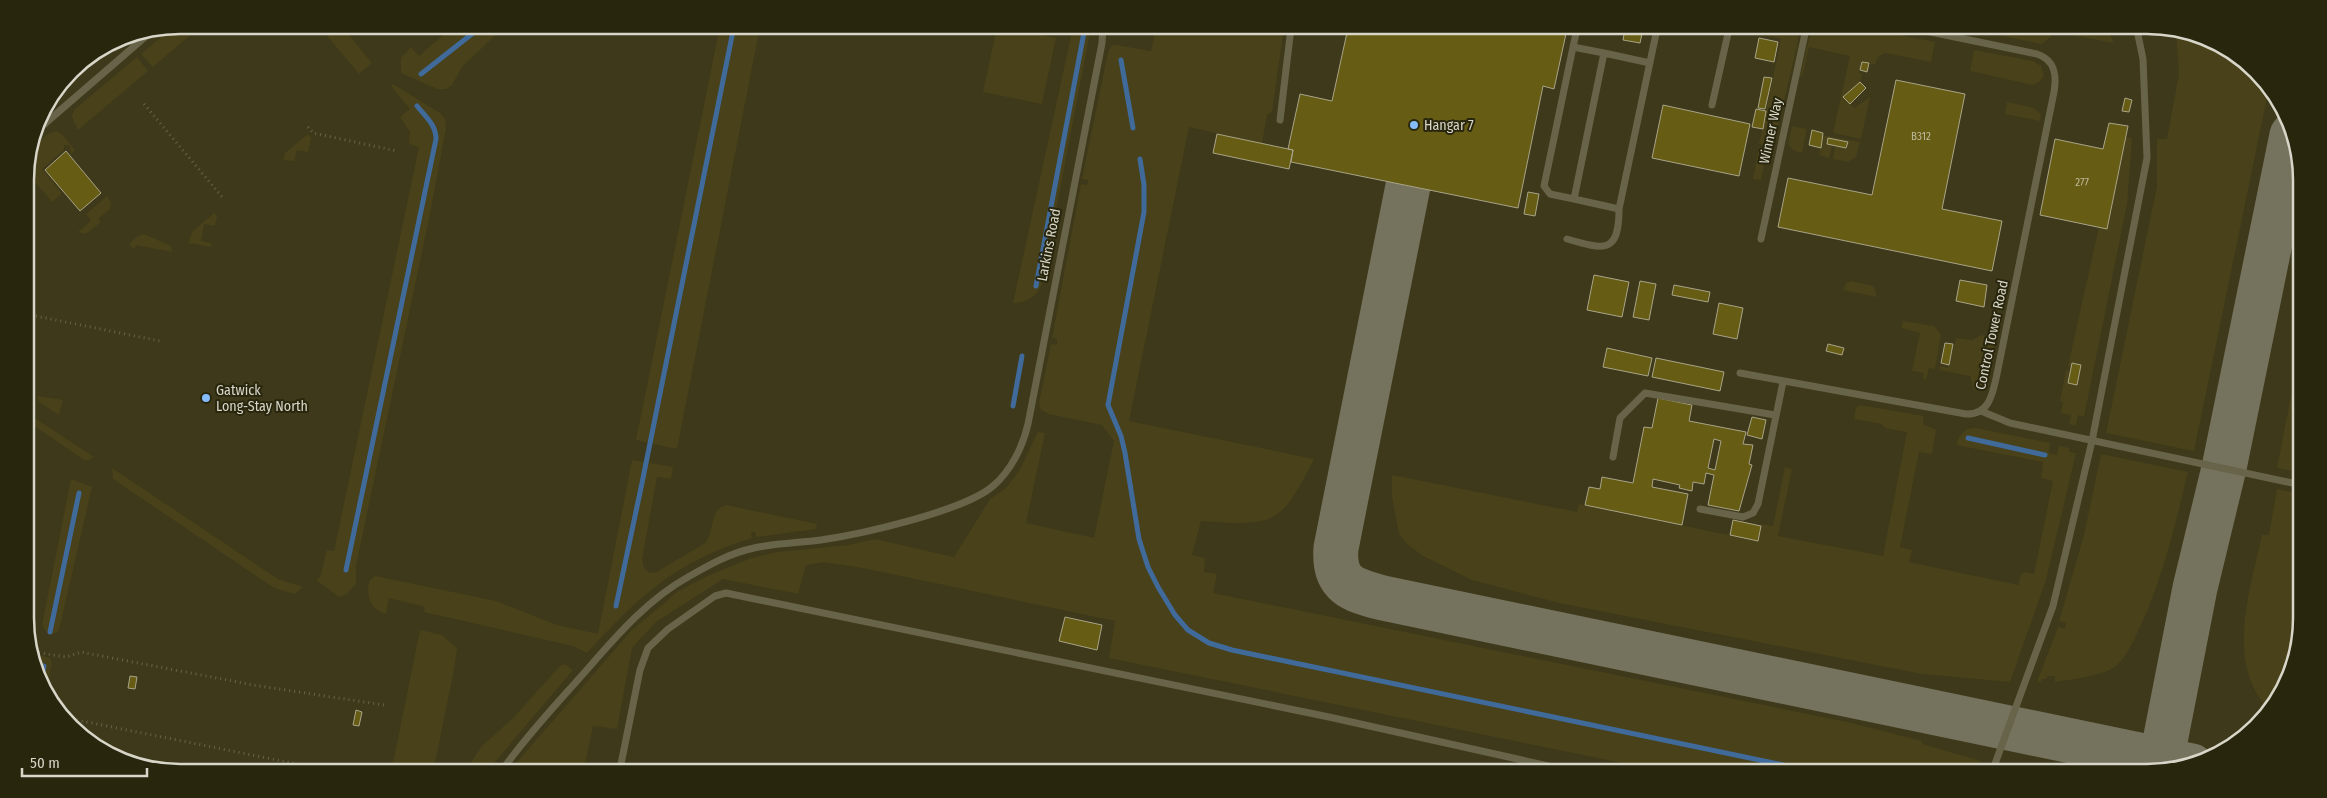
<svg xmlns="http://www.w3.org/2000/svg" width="2327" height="798" font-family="'Fira Sans Condensed',sans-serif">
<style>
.built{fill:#3e391a}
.green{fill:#484119}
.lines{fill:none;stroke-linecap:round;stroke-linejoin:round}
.stream{stroke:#406a9a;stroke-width:5}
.taxiway{stroke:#75725e;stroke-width:45}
.building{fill:#675c13;stroke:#a8a489;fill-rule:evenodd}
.path{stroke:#66634e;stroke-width:3;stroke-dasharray:1 4;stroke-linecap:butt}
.service{stroke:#686449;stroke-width:7}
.poi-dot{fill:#84bcfb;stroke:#29260e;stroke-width:2}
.labels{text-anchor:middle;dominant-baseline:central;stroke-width:4;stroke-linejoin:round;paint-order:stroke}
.number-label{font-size:11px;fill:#bcb89b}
.poi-label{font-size:14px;fill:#d8d6c8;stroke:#29260e;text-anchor:start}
.street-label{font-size:14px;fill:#d8d6c8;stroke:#29260e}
.rim{fill:none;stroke:#d8d6c8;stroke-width:2.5}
</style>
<rect width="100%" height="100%" fill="#333018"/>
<path class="built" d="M180 25 2187 30 2233 51 2263 78 2299 150 2297 659 2276 704 2242 741 2197 765 2157 773 140 768 94 747 64 720 28 648 25 170 37 120 71 70 121 37Z"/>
<path class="green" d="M180 25H202L153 67 141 54 174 26Z
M318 25H341L372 63 359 74Z
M454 26H505L462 67 452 85 446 89H437L401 73V58L411 47 419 56Z
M720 26 760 27 677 449 636 440Z
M997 27H1007L1056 38 1042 104 983 92Z
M1073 27H1091L1043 279C1040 294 1029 303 1013 303Z
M1156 28H1284L1272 112 1267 115 1262 144 1189 127 1129 421 1314 459C1280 526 1275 526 1201 521L1192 555 1205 558 1204 572 1217 574 1213 593 1847 722 1922 741V744L1981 761 1977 772 1661 771 1109 658 1115 621 863 568 823 562 806 565 798 594 723 579 656 622 632 648 617 729 593 726 584 769H511L631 631 677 592 707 576 749 559 777 552 849 545 875 539 954 557 990 499 1006 488 1019 471 1038 432 1045 433 1026 523 1094 538 1114 441 1102 425 1049 414 1041 410 1039 403 1051 344 1057 345V339L1052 338 1081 184 1087 185 1088 180 1082 179 1108 52 1112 45H1116L1151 51Z
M1799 29 1798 42 1774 143 1773 146 1759 144 1781 39 1742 29Z
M1814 29 1876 30 1935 42 1931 62 1885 53 1878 57 1875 65 1862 62 1859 73 1862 74 1860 82 1843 97 1854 108 1870 97 1861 139 1833 133 1850 56 1809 47 1802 77H1800L1809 39Z
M1973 30H2099L2109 33 2114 43 2056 32 2042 44Z
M2176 30C2207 30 2255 61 2269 88L2194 451 2106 433 2157 186V139H2167L2179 74Z
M1974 50 2033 61 2041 66 2044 76 2039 82 2033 85 1970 71Z
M137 57 148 71 78 130 72 117 74 110Z
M393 84 440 113 445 119 446 128 430 214 356 566V584L347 594 339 597 316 580 320 577 327 550 334 551 419 147 409 144 410 132 400 117 410 109 391 86Z
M2007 102 2034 108 2041 115 2040 121 2005 114Z
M1792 126 1807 129 1802 153 1793 150 1788 144Z
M56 131 62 134 75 150 71 155 70 146 64 145V150L42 169 62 193 52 202 25 170 30 149 48 134Z
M308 134 311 138 308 152 297 150 294 161 283 160 285 153Z
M1823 135 1860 142 1856 157 1848 162 1833 159 1835 146 1846 148 1847 143 1828 138 1827 144 1832 146 1829 158 1819 155Z
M2126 137 2132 138 2127 204 2084 417 2078 415 2076 426 2069 424 2071 415 2061 413 2063 402 2060 401 2066 370 2070 371 2071 368 2068 366 2099 227 2107 228Z
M1759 147 1770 149 1765 160 1761 180 1753 179Z
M107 196 111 202 110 209 98 219 101 222 86 234 78 232 91 221 86 214Z
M214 213 217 216 215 226 204 224 201 241 211 243V247L188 243 192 232Z
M144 234 171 246 172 252 136 245 134 249 129 244 138 236Z
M1851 281 1873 286 1876 292V297L1843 290 1846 283Z
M1903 321 1934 326 1941 334 1935 369 1929 368 1926 380 1923 379 1924 373 1912 371 1920 333 1901 328Z
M1982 335 1993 338 1995 342 1987 382 1974 390 1970 376 1939 370 1940 366 1948 368 1956 338 1972 340Z
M2298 360V472L2277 468Z
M37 396 63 400 59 415 39 402Z
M1860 405 1924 416 1923 424 1936 430 1932 454 1919 452 1900 547 1912 550 1909 562 2018 585 2021 574 2024 572 2034 574 2053 481 2041 478 2043 462 1956 445C1959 434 1965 427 1976 428L2050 443 2049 453 2057 455 2059 446 2069 448V452L2076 453 2046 580 2010 682 1922 674 1559 603 1472 580 1423 556 1407 544 1399 534 1392 497V475L1577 512 1579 504 1757 541 1760 524 1773 526 1785 467 1792 469 1778 536 1883 556 1907 432 1885 428 1882 424 1854 419 1856 408Z
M27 413 94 457 89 460H84L27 421Z
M2101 454 2188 472C2175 525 2163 579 2139 629 2134 640 2127 656 2117 665 2105 676 2072 679 2055 682V676H2047L2046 679H2042L2041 682H2037L2058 627 2065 628 2066 623 2059 621 2084 535Z
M632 460 673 467 671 479 657 477 642 559 644 568 648 572 655 573 705 543C715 532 709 510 726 505L817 524 816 529 756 537 755 532H751L752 538C676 561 639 596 587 653L573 646 424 612 425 607 389 598 386 614C370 610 365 594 370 580L375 576 496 601 557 625 598 634Z
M112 468 278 579 303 587 295 594 274 588 113 479Z
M71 479 92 487 59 630 56 633H47L42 625Z
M2277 489 2297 493V659L2276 704 2270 711C2224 662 2250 592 2262 535H2269Z
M420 630 442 635 457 648 454 670 434 768H392Z
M40 655 49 658 52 662 47 687 34 661 35 658Z
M565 664 573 670 489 769 467 768 482 746 512 719 560 666Z"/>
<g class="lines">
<path class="stream" d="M1121 60 1133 128
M421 74 482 26
M1140 159 1144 185V212L1108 405 1121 436 1125 453 1139 539 1148 567 1158 587 1175 615 1188 630 1209 643 1232 650 1817 772
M1036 286 1085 27
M1013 406 1022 356
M1968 438 2045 455
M346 570 436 139C436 125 426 117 417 106
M616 606 642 483 734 26
M50 632 79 493
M42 677 44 666"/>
<path class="taxiway" d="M1408 186 1336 548C1333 585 1352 590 1383 598L2192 766
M2159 772 2195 588 2224 468 2292 135"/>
</g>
<path class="building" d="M1348 28 1567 29 1554 89 1543 86 1518 208 1291 162 1293 150 1288 149 1300 94 1332 101Z
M1625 29H1643L1640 43 1623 40Z
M1759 38 1778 42 1774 62 1755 58Z
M1862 62 1869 63 1867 72 1860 70Z
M1764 77 1772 78 1765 109 1758 108Z
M1896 80 1965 94 1942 209 2002 221 1992 271 1778 227 1788 178 1872 195Z
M1860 82 1866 88 1850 104 1843 97Z
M2125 98 2132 100 2129 112 2122 111Z
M1663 105 1750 124 1739 176 1652 158Z
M1756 109 1766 111 1763 129 1752 127Z
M2109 123 2128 126 2107 229 2040 215 2055 139 2103 149Z
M1812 130 1823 133 1821 148 1809 145Z
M1217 134 1293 150 1289 169 1213 153Z
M1828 138 1848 142 1846 148 1827 144Z
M66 151 101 193 80 211 45 170Z
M1528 192 1539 194 1535 216 1524 214Z
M1594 275 1629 282 1622 317 1587 310Z
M1960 280 1987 285 1984 307 1956 301Z
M1640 281 1656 284 1649 320 1633 317Z
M1674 285 1710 292 1708 302 1672 295Z
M1719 303 1743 308 1737 339 1713 334Z
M1945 343 1953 344 1949 365 1941 363Z
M1828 344 1844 348 1842 355 1826 351Z
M1607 348 1652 358 1648 376 1603 367Z
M1656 358 1724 372 1720 391 1652 377Z
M2072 363 2081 365 2077 385 2068 383Z
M1658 398 1692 405 1689 421 1746 432 1743 444 1753 445 1749 464 1752 465 1739 511 1708 505 1714 475 1706 473 1704 484 1693 482 1692 491 1679 488 1680 485 1653 479 1652 487 1688 494 1682 525 1585 505 1589 487 1600 489 1602 477 1633 483 1644 427 1652 428ZM1714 439 1721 441 1715 470 1708 468Z
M1752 417 1766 420 1762 439 1747 435Z
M1733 520 1761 526 1758 541 1730 535Z
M1065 617 1102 625 1097 650 1059 641Z
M130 676 137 677 135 689 128 688Z
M356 710 362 712 359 726 353 725Z"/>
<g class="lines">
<path class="path" d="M144 104 223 198
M308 127 313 133 397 151
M26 314 160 341
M29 651 66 657 81 652 253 685 384 705
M62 717 317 768"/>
<path class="service" d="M1577 29 1573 47 1604 53
M1573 47 1544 186 1550 194 1574 199
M1712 105 1729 29
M39 117 45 124
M1280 120 1291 28
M34 133 152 31
M1619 209 1574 199 1604 53 1650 63
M1567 239C1605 250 1619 254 1619 209L1657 29
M1761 239 1806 29
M1740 373 1966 414C1990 415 1993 392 1997 374L2054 92C2057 75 2055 60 2037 54L1921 30
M1981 411 2010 423 2297 484
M1613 457 1620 418 1645 393 1775 415
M1700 509 1743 517 1753 513 1758 504 1783 382
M503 769C525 738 551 710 576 682 610 644 643 602 688 577 709 565 730 553 754 548 776 543 799 543 821 540 862 534 964 511 993 486 1011 471 1023 446 1028 424L1102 43 1103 27
M620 769 640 670 648 648 668 629 715 596 726 593 1329 717 1571 771
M1992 772 2053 606 2092 441 2147 158 2143 59 2137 30"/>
</g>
<g class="poi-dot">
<circle cx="1414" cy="125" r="5"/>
<circle cx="206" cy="398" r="5"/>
</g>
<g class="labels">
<g class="number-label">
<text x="1921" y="136">B312</text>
<text x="2082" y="182">277</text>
</g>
<g class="poi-label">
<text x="1424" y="125">Hangar 7</text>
<text x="216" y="390">Gatwick<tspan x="216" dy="16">Long-Stay North</tspan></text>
</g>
<g class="street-label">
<text transform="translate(1771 131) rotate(-78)">Winner Way</text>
<text transform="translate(1049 245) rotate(-79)">Larkins Road</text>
<text transform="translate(1992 335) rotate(-78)">Control Tower Road</text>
</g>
</g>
<path d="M0 0H2327V798H0ZM180 34H2147A146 146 0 0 1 2293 180V618A146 146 0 0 1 2147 764H180A146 146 0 0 1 34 618V180A146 146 0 0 1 180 34Z" fill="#29260e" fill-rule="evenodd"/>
<path class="rim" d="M180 34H2147A146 146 0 0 1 2293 180V618A146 146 0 0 1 2147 764H180A146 146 0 0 1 34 618V180A146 146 0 0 1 180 34Z"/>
<path d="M22 768v8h125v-8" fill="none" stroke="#d8d6c8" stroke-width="2.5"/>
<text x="30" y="768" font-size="15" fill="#d8d6c8" stroke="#29260e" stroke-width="4" paint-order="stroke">50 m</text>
</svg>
